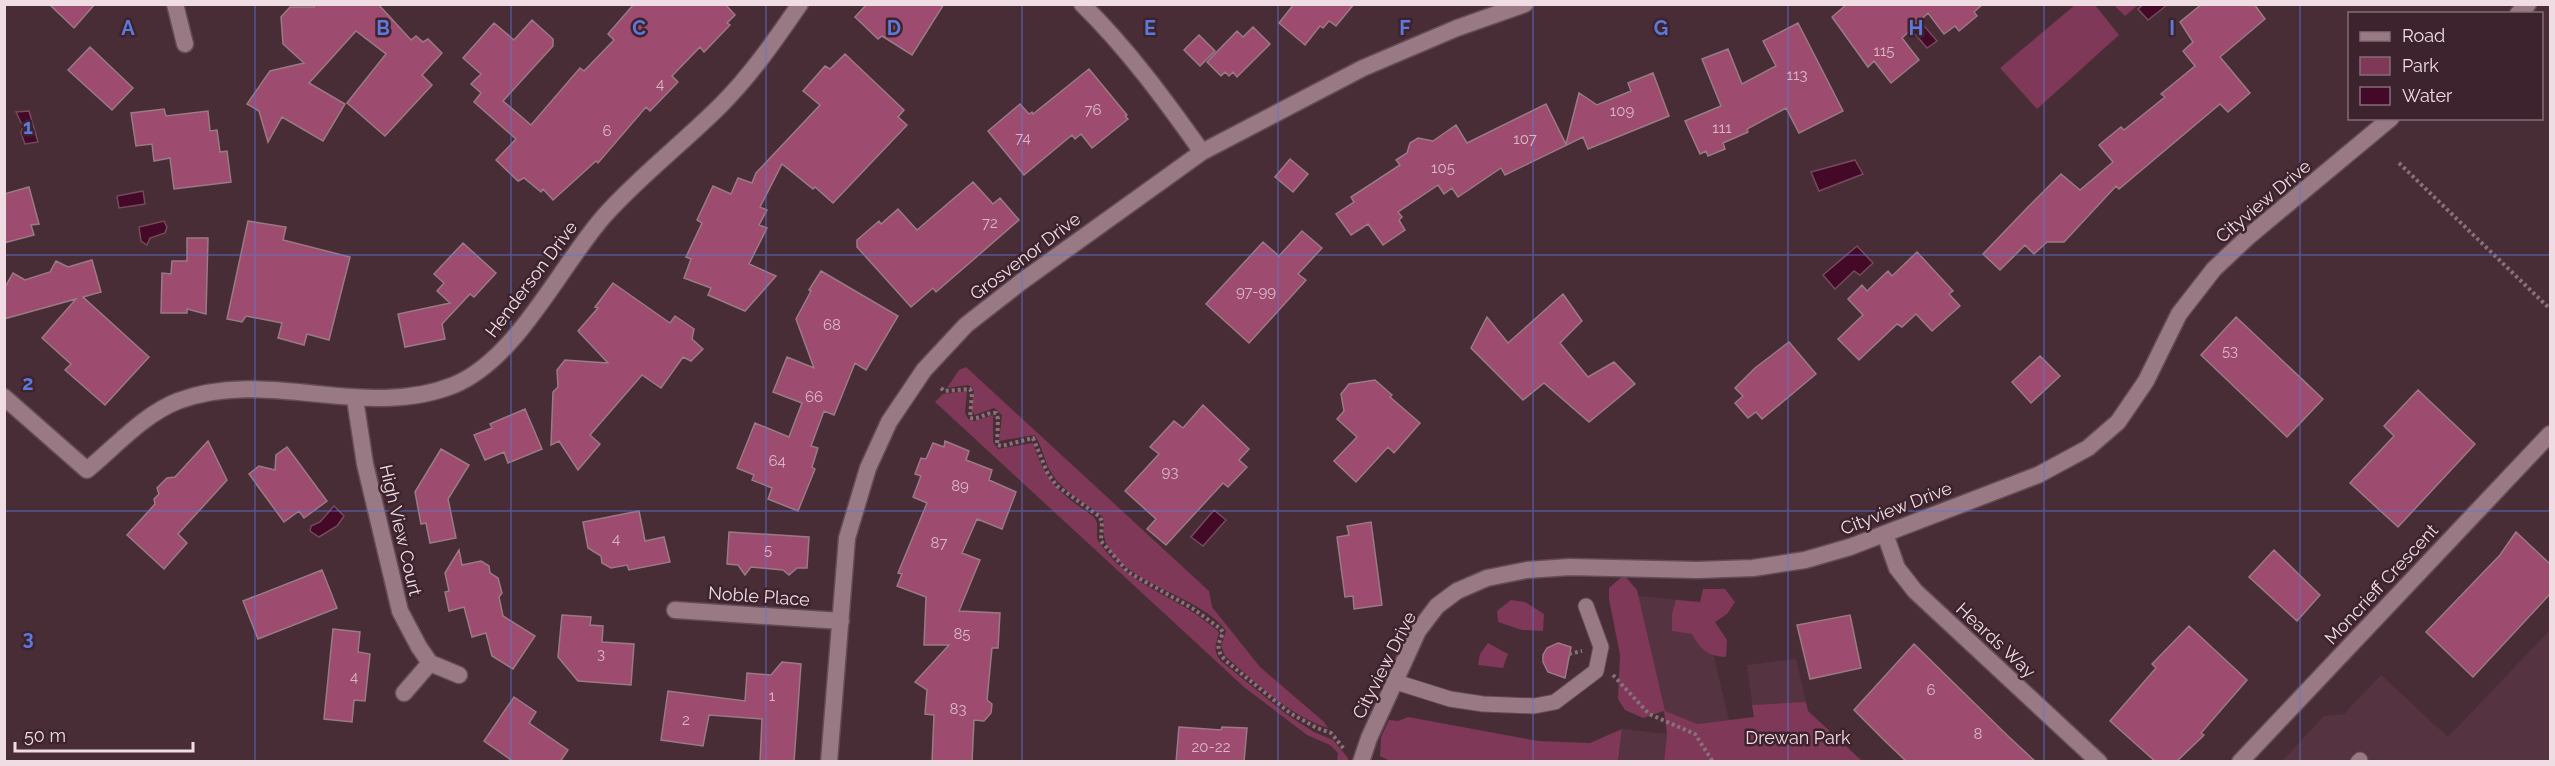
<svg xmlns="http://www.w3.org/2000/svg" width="2555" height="766" font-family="Raleway,sans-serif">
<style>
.built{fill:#563341}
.green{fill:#7f3857}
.water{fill:#430927;stroke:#77495f;stroke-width:1.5}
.building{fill:#9d4b6e;stroke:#9a7a85;stroke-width:1.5}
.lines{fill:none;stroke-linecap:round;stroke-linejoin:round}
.service-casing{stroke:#634c56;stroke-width:17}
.minor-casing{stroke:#634c56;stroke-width:19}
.tertiary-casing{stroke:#634c56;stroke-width:19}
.path{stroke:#887179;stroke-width:4;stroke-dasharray:3 3;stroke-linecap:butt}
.service{stroke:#997984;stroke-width:15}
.minor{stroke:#997984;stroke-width:16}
.tertiary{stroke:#997984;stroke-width:16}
.grid{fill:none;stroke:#5c79db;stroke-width:1.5;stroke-opacity:0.55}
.labels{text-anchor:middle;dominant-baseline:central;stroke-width:5;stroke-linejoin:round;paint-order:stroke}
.number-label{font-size:15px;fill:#dab8c6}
.street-label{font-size:18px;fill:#efdde3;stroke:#3d232d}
.park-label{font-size:18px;fill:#f1d9e1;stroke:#3d232d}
.grid-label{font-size:20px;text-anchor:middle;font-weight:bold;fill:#5c79db;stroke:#3d232d;stroke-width:5;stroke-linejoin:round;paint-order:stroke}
</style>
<rect width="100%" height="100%" fill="#482d37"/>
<path class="built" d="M1638 596 1701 602 1729 720 1697 724 1664 711Z
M2550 630V761L2281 762 2324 716 2344 714 2381 675 2448 737Z
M1796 659 1808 711 1754 717 1747 665Z
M1622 729 1667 734 1664 761 1618 762Z"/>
<path class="green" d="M2075 5H2095L2119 35 2037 109 2000 68Z
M2114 5H2138L2125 16Z
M966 367 1209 591 1212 607 1260 667 1324 722 1328 728C1288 715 1257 683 1225 656L1221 646 1226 631C1203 596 1119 583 1105 540 1103 534 1104 524 1103 517 1086 502 1065 494 1052 474 1044 462 1043 446 1034 435L999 441 1002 415 994 408 975 415 971 410 974 391 972 387 968 385 947 388 959 370Z
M967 391 965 413 969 420 974 421 993 415V442L998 449 1033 443C1047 485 1059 492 1094 517L1097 523V539C1121 576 1149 586 1186 608 1197 614 1207 623 1217 630L1219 633C1215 645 1213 651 1221 661L1286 714 1314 732 1333 740 1348 758V761H1337L1338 753 1330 745 1307 735 1244 687 935 402 943 394Z
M1624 575 1637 590 1665 711 1697 724 1754 717 1752 705 1806 702 1808 711 1862 761H1664L1667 734 1664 711 1643 718 1625 710 1618 699 1620 655 1609 599V588Z
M1703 589H1725L1735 602 1727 614 1715 622 1727 640 1726 657C1708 656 1701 650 1692 634L1672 631V614L1676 600 1700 602Z
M1511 600 1525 602 1544 614 1543 631 1522 630 1498 622 1497 611Z
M1488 643 1508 654 1503 668 1478 665 1480 654Z
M1408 717 1538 741 1590 743 1622 729 1618 761 1392 762 1380 756 1381 737 1389 720 1398 721Z"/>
<path class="water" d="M2144 4H2167V5L2148 20 2138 9Z
M1913 13 1937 41 1927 48 1903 20Z
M29 111 38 142 25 144 21 133 23 127 16 112Z
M1855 160 1863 174 1819 191 1811 172Z
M143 191 145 204 119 208 117 196Z
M164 221 167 227 165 233 150 238 147 245 141 241 139 227Z
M1857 246 1873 263 1860 275 1854 271 1835 289 1823 275Z
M334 506 344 516 337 526 319 537 310 531 311 526 320 522Z
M1214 510 1226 520 1203 546 1191 537Z"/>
<path class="building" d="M49 4H95L74 28Z
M316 4H378L411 40 416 36 423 42 428 39 442 53 422 75 432 85 385 136 347 103 386 54 356 31 309 83 345 104 323 141 282 117 268 142 259 111 247 104 270 71 304 63 283 44 281 17 290 7H314Z
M634 4H725L735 15 727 23 730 25 704 52 700 47 672 76 678 82 650 111 646 107 598 163 596 161 553 200 543 189 541 192 524 178 518 181 496 160 516 139 474 102 481 93 471 84 481 74 463 58 494 23 514 40 532 20 553 39V46L503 101 531 125 580 68 584 71 614 40 608 34Z
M867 4H944L912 55 882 36 878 39 855 17Z
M1294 4H1354L1336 26 1329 21 1323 28 1320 26 1305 45 1279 23Z
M1847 4H1983L1974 12 1977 16 1959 31 1955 26 1944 34 1928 13 1902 38 1919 60 1891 83 1874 61 1868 67 1832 17Z
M2202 4H2254L2265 19 2220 57 2250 93 2228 112 2220 104 2119 189 2116 186 2064 242H2047L2034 254 2025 245 2000 270 1983 254 2028 207 2061 174 2080 190 2113 162 2099 145 2121 127 2124 130 2165 97 2161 94 2195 66 2183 51 2193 42 2180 22Z
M1798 23 1843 111 1799 133 1786 108 1747 129 1748 132 1723 143 1725 149 1708 156 1706 151 1700 154 1685 121 1721 106 1702 59 1728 49 1742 84 1776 66 1763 41Z
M1253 27 1270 44 1237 77 1233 72 1229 76 1225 72 1221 76 1207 62 1237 31 1243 37Z
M1199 35 1215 51 1200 66 1184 50Z
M90 47 133 88 112 110 68 70Z
M845 54 904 110 898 117 907 125 833 203 815 187 813 189 782 164 760 207 767 210 759 225 767 228 749 264 776 276 745 311 708 295 711 288 684 278 691 259 686 257 702 223 697 220 713 186 731 194 738 178 752 183 756 173 820 105 803 91 825 66 830 69Z
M1089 69 1127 115 1125 116 1128 119 1092 148 1081 134 1075 139 1072 135 1024 175 988 131 1020 104 1029 114 1032 112 1033 114Z
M1653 73 1669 116 1588 149 1583 137 1505 175 1501 168 1458 197 1452 188 1444 194 1438 185 1398 212 1402 217 1399 220 1405 230 1383 245 1368 224 1351 235 1336 214 1354 202 1351 197 1400 165 1396 160 1407 153 1410 143 1418 138 1433 141 1456 125 1467 143 1546 104 1566 144 1579 93 1597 105 1631 91 1628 83Z
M164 109 166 116 208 111 210 131 217 130 220 152 227 151 231 182 174 189 170 158 154 161 152 144 136 146 131 113Z
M1290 159 1308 174 1293 192 1275 177Z
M973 182 993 204 1000 198 1019 220 936 292 933 288 911 307 857 247V240L879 221 881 224 898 209 917 230Z
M29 187 39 224 31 225 34 235 4 243V194Z
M248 221 286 227 283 240 350 257 329 340 307 334 304 345 278 338 282 323 246 316 242 322 227 319Z
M1302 231 1322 248 1298 274 1306 280 1249 343 1206 304 1263 242 1279 256Z
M187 238H208L206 314 187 309V313H161L162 273 171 274 172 261H187Z
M463 243 496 273 474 297 470 294 442 324 445 339 405 347 398 314 450 303 437 291 444 283 434 274Z
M1917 252 1953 291 1949 294 1960 306 1932 331 1916 314 1902 327 1897 324 1859 360 1838 339 1863 315 1848 299 1862 285 1867 291 1888 271 1892 276Z
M92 260 101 292 83 297 149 357 105 405 65 370 71 364 42 338 76 299 4 319V289L13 273 25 280 50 272 56 261 68 267Z
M821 271 898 316 866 370 855 363 834 415 824 411 811 446 818 448 812 467 815 469 798 511 768 499 772 488 752 480 754 475 737 468 755 423 789 437 802 403 773 392 787 357 814 368 796 319 811 291 809 290Z
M613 283 670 323 675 316 694 329 692 339 703 349 691 361 683 357 661 388 642 375 590 435 600 444 578 470 559 441 551 445 553 392 558 387 557 370 565 360 608 363 578 331 598 308 595 307Z
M1563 294 1582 321 1560 343 1588 377 1614 362 1635 384 1589 422 1544 383 1523 400 1471 348 1487 317 1508 343Z
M2236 317 2323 399 2287 437 2201 355Z
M1789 342 1816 374 1762 419 1756 412 1748 418 1735 403 1743 396 1735 388 1755 368Z
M2040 356 2060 376 2031 403 2012 382Z
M1375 380 1392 395 1390 397 1420 423 1394 453 1388 447 1356 482 1334 461 1357 437 1337 419 1344 411 1341 394 1349 384Z
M2418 390 2475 444 2398 527 2350 483 2394 436 2384 426Z
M1203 405 1249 449 1239 460 1247 467 1228 487 1223 483 1166 545 1147 529 1156 519 1125 491 1159 454 1150 447 1174 421 1183 428Z
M525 409 542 449 508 463 504 452 485 460 474 435 492 428 490 424Z
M208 441 227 480 178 534 187 543 164 569 127 535 155 504 154 499 159 494 157 488 167 478 175 477Z
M945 441 969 451 966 460 992 470 989 480 1016 492 1002 529 977 519 962 553 980 560 959 611 1000 613 998 648H992L987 700 992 704 991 713 984 721 974 720 972 762H932L934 715 925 714 927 690 915 682 949 645H924L926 597 897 586 902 574 898 573 927 503 913 497 921 476 915 474 921 458 926 459 933 443 944 447Z
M287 447 327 501 304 518 299 511 284 522 249 474 259 466 275 470 276 455Z
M441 449 469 465 448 499 456 538 430 543 426 523 421 524 415 492Z
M639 511 645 541 664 537 670 562 629 570 627 565 611 568 602 563 601 556 588 548 583 522Z
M1371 522 1382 605 1354 609 1353 596 1345 597 1337 537 1349 535 1347 526Z
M729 532 809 537 807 568H797L789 575 783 570 751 567 745 575 738 565 727 564Z
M2516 532 2550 564V594L2473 677 2426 632 2500 555Z
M459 550 462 565 481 561 489 566 490 573 498 578 502 593 499 597 503 616 535 636 513 669 492 656 486 633 472 637 464 607 449 611 445 592 449 591 445 573Z
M2274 550 2320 595 2297 621 2249 577Z
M322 570 337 608 258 639 243 601Z
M562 615 591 617 590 625 603 626 602 642 634 644 631 685 578 681 558 657Z
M1850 615 1861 668 1810 679 1797 625Z
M2189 626 2247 680 2201 733 2204 735 2176 762H2156L2110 721 2156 668 2152 664Z
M333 629 360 632 358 652 370 654 365 701 354 700 352 722 324 719Z
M1558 643 1571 647 1565 678 1548 672 1543 662V655L1547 648Z
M1914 644 2009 737 2036 762H1907L1886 742 1854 710Z
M782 662 801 664 794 762H760L762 719 709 715 703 746 661 740 668 691 745 701 747 673 771 675Z
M514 697 536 712 529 723 568 750 560 762H514L484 741Z
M1179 727 1221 730 1222 727 1247 728 1244 762H1176Z"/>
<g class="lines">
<defs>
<path id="service" d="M1396 682 1450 699 1483 704 1534 706 1555 702 1596 671 1601 647 1586 606
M2358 762 2360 760"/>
<path id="minor" d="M175 4 185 44
M1082 4C1128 49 1165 100 1202 152
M4 397 87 470C115 447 144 414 178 401 267 367 365 421 454 385 518 358 559 267 605 215 641 175 683 143 721 105 751 75 776 39 800 4
M355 399 365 464 400 611 419 647 430 663 404 693
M1885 534 1897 568 1915 591 2099 762
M675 610 841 621
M430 663 459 675
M829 762 847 538 868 468 889 422 924 370 966 325 1021 282 1202 152 1363 68 1457 28 1525 4
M2240 762 2550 434"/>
<path id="tertiary" d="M2518 14 2528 4
M1361 762 1369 738 1418 631 1437 606 1457 591 1487 578 1527 570 1570 567 1697 570 1753 568 1805 560 1850 547 2038 475 2088 448 2118 422 2146 381 2179 314 2214 269 2248 237 2391 118"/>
</defs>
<use href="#service" class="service-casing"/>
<use href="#minor" class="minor-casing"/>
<use href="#tertiary" class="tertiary-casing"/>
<path class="path" d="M2399 163 2550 309
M941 388 944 391 970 389 972 393 970 418C979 420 986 412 996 413L998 419 997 445 1002 446 1033 438 1048 474 1057 486 1099 516 1102 521 1101 541 1128 572 1192 608 1221 629 1223 633C1217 646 1216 650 1226 661L1290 713 1317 728 1331 733 1344 749
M1569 654 1582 651
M1613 675 1649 714 1695 734 1713 762"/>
<use href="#service" class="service"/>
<use href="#minor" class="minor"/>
<use href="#tertiary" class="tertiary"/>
</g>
<path class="grid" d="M255 4V762M511 4V762M766 4V762M1022 4V762M1278 4V762M1533 4V762M1788 4V762M2044 4V762M2300 4V762M4 255H2550M4 511H2550"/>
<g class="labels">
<g class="number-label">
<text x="1884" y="51">115</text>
<text x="1797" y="75">113</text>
<text x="660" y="84">4</text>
<text x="1093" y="110">76</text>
<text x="1622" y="111">109</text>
<text x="1722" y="128">111</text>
<text x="607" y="131">6</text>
<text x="1023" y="138">74</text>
<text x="1525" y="139">107</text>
<text x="1443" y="168">105</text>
<text x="990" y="223">72</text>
<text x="1256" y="292">97-99</text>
<text x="832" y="325">68</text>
<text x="2230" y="351">53</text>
<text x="814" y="397">66</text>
<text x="777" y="461">64</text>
<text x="1170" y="472">93</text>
<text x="960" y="486">89</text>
<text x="616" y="539">4</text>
<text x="939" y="543">87</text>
<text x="768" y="550">5</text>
<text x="962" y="634">85</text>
<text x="601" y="654">3</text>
<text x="354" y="677">4</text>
<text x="1931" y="690">6</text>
<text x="772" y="696">1</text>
<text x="958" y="709">83</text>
<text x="686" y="720">2</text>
<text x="1978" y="734">8</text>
<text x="1211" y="747">20-22</text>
</g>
<g class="street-label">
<text transform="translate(2263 201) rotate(-40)">Cityview Drive</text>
<text transform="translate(1025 256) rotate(-37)">Grosvenor Drive</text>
<text transform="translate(531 279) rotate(-53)">Henderson Drive</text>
<text transform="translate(1896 508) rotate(-21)">Cityview Drive</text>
<text transform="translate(401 530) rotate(77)">High View Court</text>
<text transform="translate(2381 584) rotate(-47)">Moncrieff Crescent</text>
<text transform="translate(759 596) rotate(4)">Noble Place</text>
<text transform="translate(1996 640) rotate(43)">Heards Way</text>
<text transform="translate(1384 665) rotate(-63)">Cityview Drive</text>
</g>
<g class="park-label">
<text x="1798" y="737">Drewan Park</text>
</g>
</g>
<g class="grid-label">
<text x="128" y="35">A</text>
<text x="383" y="35">B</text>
<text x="639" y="35">C</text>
<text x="894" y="35">D</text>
<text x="1150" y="35">E</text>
<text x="1405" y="35">F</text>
<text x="1661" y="35">G</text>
<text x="1916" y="35">H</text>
<text x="2172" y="35">I</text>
<text x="28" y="134">1</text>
<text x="28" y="390">2</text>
<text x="28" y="645">3</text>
</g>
<rect width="2555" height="766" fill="none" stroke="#efdde3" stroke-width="12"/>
<rect x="2348" y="12" width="195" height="108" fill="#3d232d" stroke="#846d76" stroke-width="1.5"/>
<rect x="2360" y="32" width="30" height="9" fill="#997984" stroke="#846d76" stroke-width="1.5"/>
<text x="2402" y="42" font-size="18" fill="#efdde3">Road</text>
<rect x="2360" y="57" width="30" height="18" fill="#7f3857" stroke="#846d76" stroke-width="1.5"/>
<text x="2402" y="72" font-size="18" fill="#efdde3">Park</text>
<rect x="2360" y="87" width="30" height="18" fill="#430927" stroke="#846d76" stroke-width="1.5"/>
<text x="2402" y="102" font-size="18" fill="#efdde3">Water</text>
<path d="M15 742v9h178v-9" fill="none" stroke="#efdde3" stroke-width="3"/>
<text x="24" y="742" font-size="18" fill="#efdde3" stroke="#3d232d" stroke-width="4.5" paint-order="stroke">50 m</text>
</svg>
